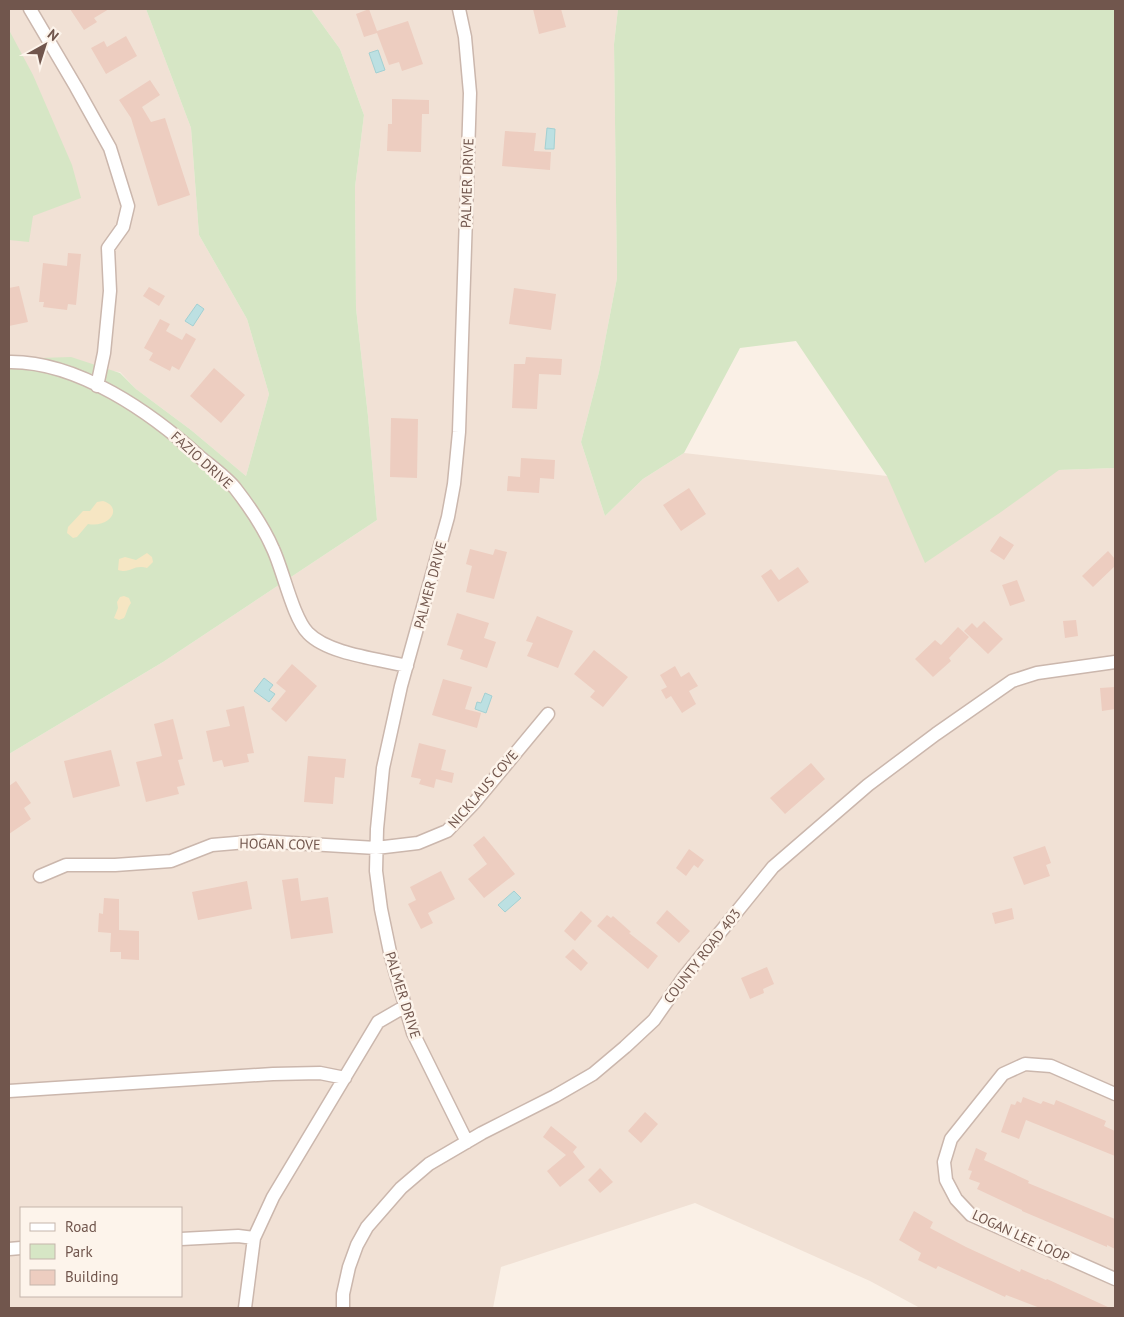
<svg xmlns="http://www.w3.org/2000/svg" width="1124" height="1317" font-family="'PT Sans',sans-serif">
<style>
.residential{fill:#f1e1d5;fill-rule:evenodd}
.green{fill:#d6e6c5}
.sand{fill:#f6e6c3}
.water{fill:#bce0e2;stroke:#a3d0d2}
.building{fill:#edcdc0}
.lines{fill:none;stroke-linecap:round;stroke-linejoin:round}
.street-casing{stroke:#cbb7ad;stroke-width:15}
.street{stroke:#fff;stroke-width:12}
.labels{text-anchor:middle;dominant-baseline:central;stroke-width:5;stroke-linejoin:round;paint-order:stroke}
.street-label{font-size:14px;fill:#71564d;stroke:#fdf4eb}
</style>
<rect width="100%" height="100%" fill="#faf0e6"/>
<path class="residential" d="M9 9H146L191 128 199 235 247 319 269 394 246 476 191 430 136 389 120 372 9 360Z
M311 9H618L614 44 617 278 599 372 581 442 605 516 643 479 684 453 887 476 1115 468V1308H920L870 1281 695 1203 501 1267 493 1308H9V754L163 662 377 520 368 416 356 308 355 187 364 115 340 49ZM21 1208H181V1296H21Z"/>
<path class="green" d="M146 9H311L340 49 364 115 355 187 356 308 368 416 377 520 163 662 9 754V359L71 357 120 373 136 389 191 430 246 476 269 394 247 319 199 235 191 128Z
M618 9H1115V468L1059 470 1001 512 925 563 887 476 796 341 740 348 684 453 643 479 605 516 581 442 599 372 617 278 614 44Z
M9 30 33 75 72 165 81 198 33 216 29 242 9 240Z"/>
<path class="sand" d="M103 501C123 507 111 528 88 524L77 537 73 538 67 533 68 527 83 511H90L97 502Z
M147 553 152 557 153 562 147 568C133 564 131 574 118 570L119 559 125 557 136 560Z
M124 596 129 598 131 603C127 608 127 613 124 618L119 620 114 618 118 608 117 602 120 597Z"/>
<path class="water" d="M378 50 385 70 376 73 369 53Z
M547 128 555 129 554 149H545Z
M197 304 204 309 193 326 185 321Z
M264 678 273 685 269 690 275 694 269 702 254 691Z
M485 693 492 696 486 713 475 709 477 702 481 703Z
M514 891 521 898 505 912 498 905Z"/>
<path class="building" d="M70 9H109L94 18 97 22 84 30Z
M369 9 377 31 408 21 423 64 402 71 399 62 389 65 377 33 364 37 356 14Z
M533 9H561L566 27 539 34Z
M126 36 137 56 106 74 91 48 104 41 107 47Z
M150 80 160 95 142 107 151 122 165 118 190 195 158 206 131 118 119 100Z
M392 99 429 100V114H422L421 152 387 151 388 124H392Z
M505 131 536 133 534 151 551 152 550 170 502 166Z
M68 253 81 254 76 305 68 304 67 310 43 307 44 302H39L43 263 67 266Z
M19 286 28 322 9 326V288Z
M149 287 165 296 159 306 143 296Z
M514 288 556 294 551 330 509 324Z
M160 319 170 324 166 331 182 340 186 333 196 339 179 370 172 366 170 371 149 360 153 353 144 348Z
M526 357 562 359 561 375 539 374 537 409 512 408 514 364H525Z
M214 368 245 395 221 423 190 396Z
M391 418 418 419 417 478 390 477Z
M521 458 555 460 554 479 540 478 539 493 507 491 508 476 520 477Z
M689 488 706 514 681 531 663 505Z
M1000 536 1014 545 1004 560 990 551Z
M470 549 493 555 495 549 507 552 494 599 466 592 472 566 466 564Z
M1108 551 1115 559V566L1093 587 1082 576Z
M798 567 809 582 778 602 761 576 771 569 779 580Z
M1017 580 1025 601 1010 606 1002 585Z
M457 613 489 623 484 638 496 642 487 668 460 659 463 650 447 645Z
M537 616 573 631 558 668 527 656 533 643 526 641Z
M1076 620 1078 636 1065 638 1063 621Z
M984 621 1003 639 988 654 964 631 972 623 977 628Z
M958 627 969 637 949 658 951 661 933 677 915 659 935 640 941 645Z
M594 650 628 677 603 707 590 697 595 691 574 674Z
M292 664 317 686 286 722 271 709 286 691 276 683Z
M675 666 681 677 689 672 698 686 689 691 696 704 682 713 671 696 666 699 661 690 667 687 660 675Z
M443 679 472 687 465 709 481 713 477 728 432 715Z
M1115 687V709L1102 711 1100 688Z
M244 706 254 753 247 754 249 762 224 767 222 760 213 762 206 731 230 726 226 710Z
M173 719 183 759 178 760 185 785 177 787 179 794 146 802 136 762 162 756 154 724Z
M419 743 446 750 441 770 454 773 452 783 436 779 434 788 419 784 421 779 411 777Z
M111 750 120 786 73 798 64 761Z
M308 756 346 759 344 778 335 777 333 804 304 802Z
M811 763 825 779 785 814 770 798Z
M16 781 31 803 24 808 31 819 9 834V786Z
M484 836 515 874 484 898 468 879 487 864 473 845Z
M1045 846 1051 863 1046 865 1050 876 1024 885 1013 857Z
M689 849 704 860 698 868 694 865 686 876 676 868Z
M441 871 455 899 428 913 433 923 421 929 408 904 416 900 410 887Z
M298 878 301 901 328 897 333 933 291 939 282 880Z
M247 881 252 909 198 920 192 892Z
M104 898 119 899V930L139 931V960L121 959V952H110L111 933 98 932 99 913 103 914Z
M1012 908 1014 919 995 924 992 913Z
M667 910 690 931 679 943 656 923Z
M581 911 592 921 575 941 564 931Z
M607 915 611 918 613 916 631 932 629 933 658 956 648 969 597 926Z
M573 949 588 963 581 971 565 957Z
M767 967 774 984 763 989 764 993 750 999 741 978Z
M1023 1097 1041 1104 1043 1101 1054 1105 1056 1100 1106 1121 1104 1126 1115 1131V1156L1026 1120 1019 1139 1001 1132 1011 1104 1015 1105 1017 1101 1021 1103Z
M645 1112 658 1124 641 1143 628 1131Z
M551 1126 577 1147 573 1152 585 1167 560 1187 547 1171 566 1155 543 1137Z
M976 1148 987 1153 984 1160 1029 1181 1028 1183 1115 1219V1249L1107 1245V1247L1022 1211V1210L977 1189 980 1183 969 1179 972 1171 968 1170Z
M600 1168 613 1182 600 1193 588 1180Z
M914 1211 933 1222 930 1228 966 1247 1020 1272 1021 1269 1046 1280 1047 1279 1110 1308H1040L1006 1295 1005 1297 938 1266 936 1269 918 1260 921 1253 899 1240Z"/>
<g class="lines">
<defs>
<path id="street" d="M30 9 76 87 110 148 128 206 123 227 108 248 110 291 104 353 97 386
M459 9 465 37 470 93 459 432 454 484 448 517 401 686 383 768 377 829 376 871 381 909 391 957 413 1033 467 1142
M9 362C78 361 152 413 201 458 212 467 226 477 235 488 249 506 264 528 273 549 283 570 293 618 308 633 328 654 379 659 407 666
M40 876 66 865H115L171 861 212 845 259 841 376 848 418 843 447 831 475 802 548 714
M9 1091 273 1074 320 1073 345 1078
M1115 1094 1051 1066 1025 1064 1003 1074 951 1139 944 1162 946 1180 956 1199 971 1215 1115 1279
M181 1239 238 1236 254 1238
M9 1249 21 1248
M245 1308 254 1238 273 1197 378 1022 404 1007
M343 1308V1294L349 1267 357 1245 367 1227 401 1188 429 1164 482 1133 555 1096 593 1074 625 1047 654 1020 684 977 773 867 868 785 936 734 1012 681 1037 673 1115 662"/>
</defs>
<use href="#street" class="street-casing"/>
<use href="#street" class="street"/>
</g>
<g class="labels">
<g class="street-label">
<text transform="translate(467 183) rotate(-88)">PALMER DRIVE</text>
<text transform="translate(202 460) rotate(42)">FAZIO DRIVE</text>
<text transform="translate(430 585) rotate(-75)">PALMER DRIVE</text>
<text transform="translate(483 789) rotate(-49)">NICKLAUS COVE</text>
<text transform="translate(280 844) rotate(1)">HOGAN COVE</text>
<text transform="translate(702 956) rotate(-52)">COUNTY ROAD 403</text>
<text transform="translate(403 995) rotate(73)">PALMER DRIVE</text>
<text transform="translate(1021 1236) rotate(25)">LOGAN LEE LOOP</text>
</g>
</g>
<rect width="1124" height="1317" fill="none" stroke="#71564d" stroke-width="20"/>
<rect x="20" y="1207" width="162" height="90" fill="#fdf4eb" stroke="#c5b5ac"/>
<rect x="30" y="1223" width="25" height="8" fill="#ffffff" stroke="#c5b5ac"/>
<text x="65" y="1232" font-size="15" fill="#71564d">Road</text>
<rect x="30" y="1244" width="25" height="15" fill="#d6e6c5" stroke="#c5b5ac"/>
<text x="65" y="1257" font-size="15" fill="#71564d">Park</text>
<rect x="30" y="1270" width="25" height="15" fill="#edcdc0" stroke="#c5b5ac"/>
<text x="65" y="1282" font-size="15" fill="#71564d">Building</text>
<g transform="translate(45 45) rotate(39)" stroke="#fdf4eb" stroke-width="4" paint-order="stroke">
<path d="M0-4L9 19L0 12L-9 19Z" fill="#71564d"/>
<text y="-8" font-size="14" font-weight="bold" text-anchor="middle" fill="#71564d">N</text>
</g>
</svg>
